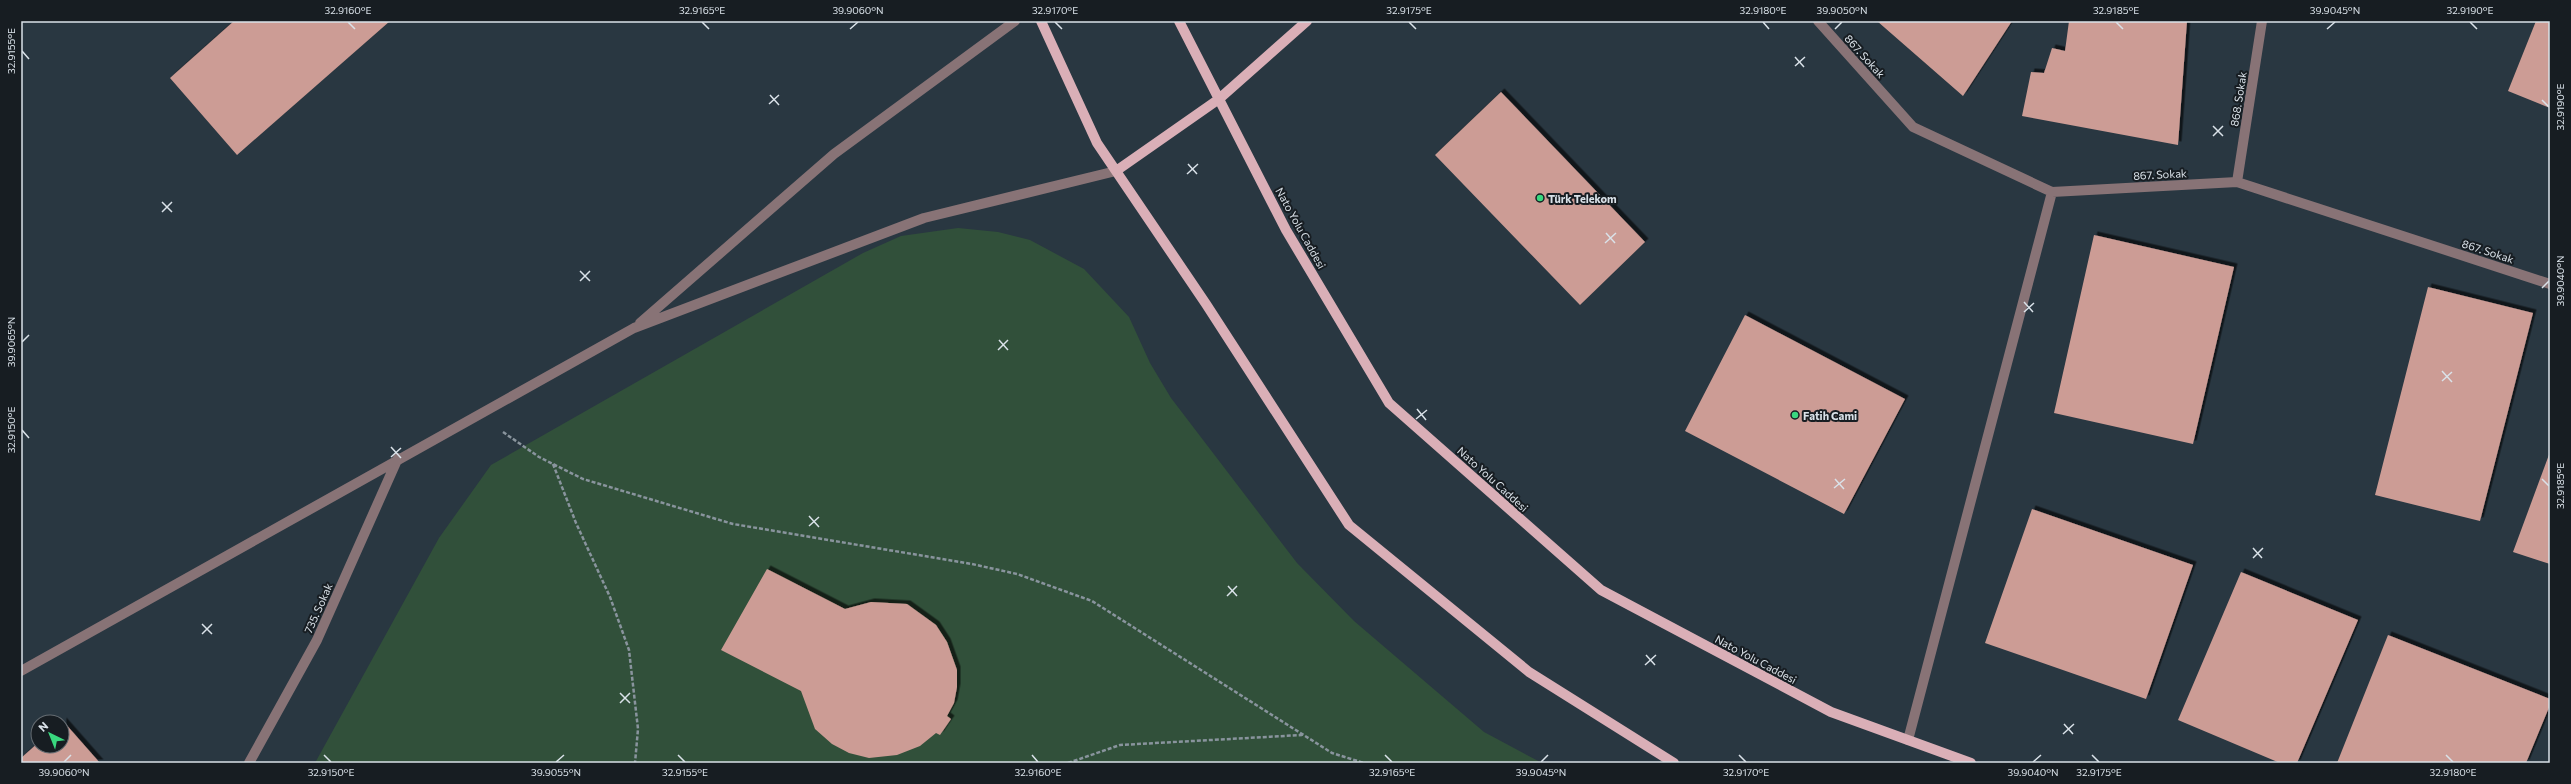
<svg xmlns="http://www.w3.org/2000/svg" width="2571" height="784" font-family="Commissioner,sans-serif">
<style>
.green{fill:#31503a}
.building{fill:#cc9c95;filter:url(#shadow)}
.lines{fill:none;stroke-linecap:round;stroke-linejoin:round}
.path{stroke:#89949d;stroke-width:2.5;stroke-dasharray:4 2;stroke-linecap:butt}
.minor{stroke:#887376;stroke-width:10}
.major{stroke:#daafb7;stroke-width:10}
.ticks{fill:none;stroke:#dae2e9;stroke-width:1.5}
.poi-dot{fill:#39d87f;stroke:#171d22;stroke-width:1.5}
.labels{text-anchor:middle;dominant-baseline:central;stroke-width:4;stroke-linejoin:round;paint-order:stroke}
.street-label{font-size:11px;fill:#dae2e9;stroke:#171d22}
.poi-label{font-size:11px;font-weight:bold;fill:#dae2e9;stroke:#171d22;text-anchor:start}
.neatline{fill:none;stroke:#dae2e9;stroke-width:1.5}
.ticks-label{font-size:10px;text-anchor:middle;fill:#dae2e9}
</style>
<defs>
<filter id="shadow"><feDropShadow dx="3.5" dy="-3.5" stdDeviation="0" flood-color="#0009"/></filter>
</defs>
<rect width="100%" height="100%" fill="#293741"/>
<path class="green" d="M958 228 998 232 1030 240 1084 269 1129 317 1150 363 1171 398 1297 563 1354 621 1484 732 1542 763H315L439 538 491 465 863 253 901 236Z"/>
<path class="building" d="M234 21H390L237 155 170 78Z
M1877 21H2012L1963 96Z
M2069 21H2187L2178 145 2022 116 2031 72 2044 73 2052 48 2065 51Z
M2536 21H2550V108L2508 91Z
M1501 92 1645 242 1580 305 1435 155Z
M2094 235 2234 267 2193 444 2054 413Z
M2428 287 2533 313 2480 521 2375 495Z
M1745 315 1905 399 1844 514 1685 431Z
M2550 452V564L2513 552Z
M2032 509 2193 565 2146 699 1985 643Z
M767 569 845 609 871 602 907 604 936 625 947 642 957 670V687L954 703 947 716 951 719 940 735 936 733 920 746 897 755 869 758 849 753 832 744 815 729 801 691 721 650Z
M2241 572 2358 620 2297 763H2280L2178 720Z
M2388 635 2550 699V705L2526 763H2337Z
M63 721 100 763H21V758L38 743V746H62Z"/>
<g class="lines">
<path class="path" d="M503 432 539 457 583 479 733 524 972 564 1017 574 1092 601 1332 753 1364 763
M553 464 576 523 610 597 629 650 638 729 635 763
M1068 763 1120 745 1302 735"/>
<path class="minor" d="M1818 21 1913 127 2052 192 2237 182 2550 284
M2237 182 2262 21
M640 323 834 154 1015 21
M21 671 634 328 924 218 1116 171
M1908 740 2052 192
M249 763 317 640 398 458"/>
<path class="major" d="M1041 21 1097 143 1206 304 1349 525 1529 672 1674 763
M1179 21 1286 230 1389 403 1601 590 1831 712 1971 763
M1116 171 1219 99 1307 21"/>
</g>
<path class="ticks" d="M348 22 355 29M702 22 709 29M1055 22 1062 29M1409 22 1416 29M1763 22 1769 29M2116 22 2123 29M2470 22 2477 29M850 29 858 22M1835 29 1842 22M2327 29 2335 22M22 51 29 59M1795 57 1804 67M1795 66 1805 57M770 95 779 105M2542 100 2549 107M769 104 779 95M2213 126 2223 136M2213 136 2223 126M1188 164 1197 174M1187 174 1198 164M162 202 172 212M162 212 172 202M1606 233 1615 243M1605 243 1616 233M580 271 590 281M580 281 590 271M2542 288 2549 281M2024 302 2033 312M2024 312 2034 303M999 340 1008 350M22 342 29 335M998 350 1008 340M2442 371 2452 382M2442 381 2452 372M1417 409 1426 420M1416 419 1427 410M22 430 29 438M391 447 401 458M391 457 401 448M1835 479 1844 489M2542 479 2549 486M1834 488 1845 479M809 516 819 527M809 526 819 517M2253 548 2262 558M2253 558 2263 548M1228 586 1237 596M1227 596 1237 586M202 624 212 634M202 634 212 624M1646 655 1655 665M1645 665 1656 655M620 693 630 703M620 703 630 693M2064 724 2073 734M2063 734 2074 724M324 755 331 762M678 755 685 762M1032 755 1038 762M1385 755 1392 762M1739 755 1746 762M2092 755 2099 762M2446 755 2453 762M64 762 71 755M556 762 564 755M1541 762 1548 755M2033 762 2041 755"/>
<g class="poi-dot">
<circle cx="1540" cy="198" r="4"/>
<circle cx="1795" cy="415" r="4"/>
</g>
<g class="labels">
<g class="street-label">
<text transform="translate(1865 56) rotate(48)">867. Sokak</text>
<text transform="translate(2238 99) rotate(-81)">868. Sokak</text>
<text transform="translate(2160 174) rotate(-3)">867. Sokak</text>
<text transform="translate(1301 228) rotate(61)">Nato Yolu Caddesi</text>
<text transform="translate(2488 251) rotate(18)">867. Sokak</text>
<text transform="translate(1493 479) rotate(42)">Nato Yolu Caddesi</text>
<text transform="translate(318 608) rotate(-66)">735. Sokak</text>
<text transform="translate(1756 659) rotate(28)">Nato Yolu Caddesi</text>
</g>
<g class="poi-label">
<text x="1548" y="198">Türk Telekom</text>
<text x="1803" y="415">Fatih Cami</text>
</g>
</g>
<rect width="2571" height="784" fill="none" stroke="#171d22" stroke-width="44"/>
<g transform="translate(50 734) rotate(317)"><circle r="19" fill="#171d22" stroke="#656c72"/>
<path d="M0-3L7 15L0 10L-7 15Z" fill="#39d87f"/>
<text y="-6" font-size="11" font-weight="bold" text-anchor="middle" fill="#dae2e9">N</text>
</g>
<rect x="22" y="22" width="2527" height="740" class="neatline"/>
<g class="ticks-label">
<text x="348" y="14">32.9160°E</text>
<text x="702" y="14">32.9165°E</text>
<text x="858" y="14">39.9060°N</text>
<text x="1055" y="14">32.9170°E</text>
<text x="1409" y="14">32.9175°E</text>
<text x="1763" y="14">32.9180°E</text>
<text x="1842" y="14">39.9050°N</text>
<text x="2116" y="14">32.9185°E</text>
<text x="2335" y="14">39.9045°N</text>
<text x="2470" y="14">32.9190°E</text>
<text transform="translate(11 51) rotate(-90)" y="4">32.9155°E</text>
<text transform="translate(2560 107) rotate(-90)" y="4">32.9190°E</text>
<text transform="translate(2560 281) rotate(-90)" y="4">39.9040°N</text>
<text transform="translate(11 342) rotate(-90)" y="4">39.9065°N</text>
<text transform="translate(11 430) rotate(-90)" y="4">32.9150°E</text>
<text transform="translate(2560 486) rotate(-90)" y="4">32.9185°E</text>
<text x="64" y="776">39.9060°N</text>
<text x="331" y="776">32.9150°E</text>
<text x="556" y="776">39.9055°N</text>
<text x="685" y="776">32.9155°E</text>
<text x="1038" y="776">32.9160°E</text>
<text x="1392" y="776">32.9165°E</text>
<text x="1541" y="776">39.9045°N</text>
<text x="1746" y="776">32.9170°E</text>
<text x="2033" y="776">39.9040°N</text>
<text x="2099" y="776">32.9175°E</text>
<text x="2453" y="776">32.9180°E</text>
</g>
</svg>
